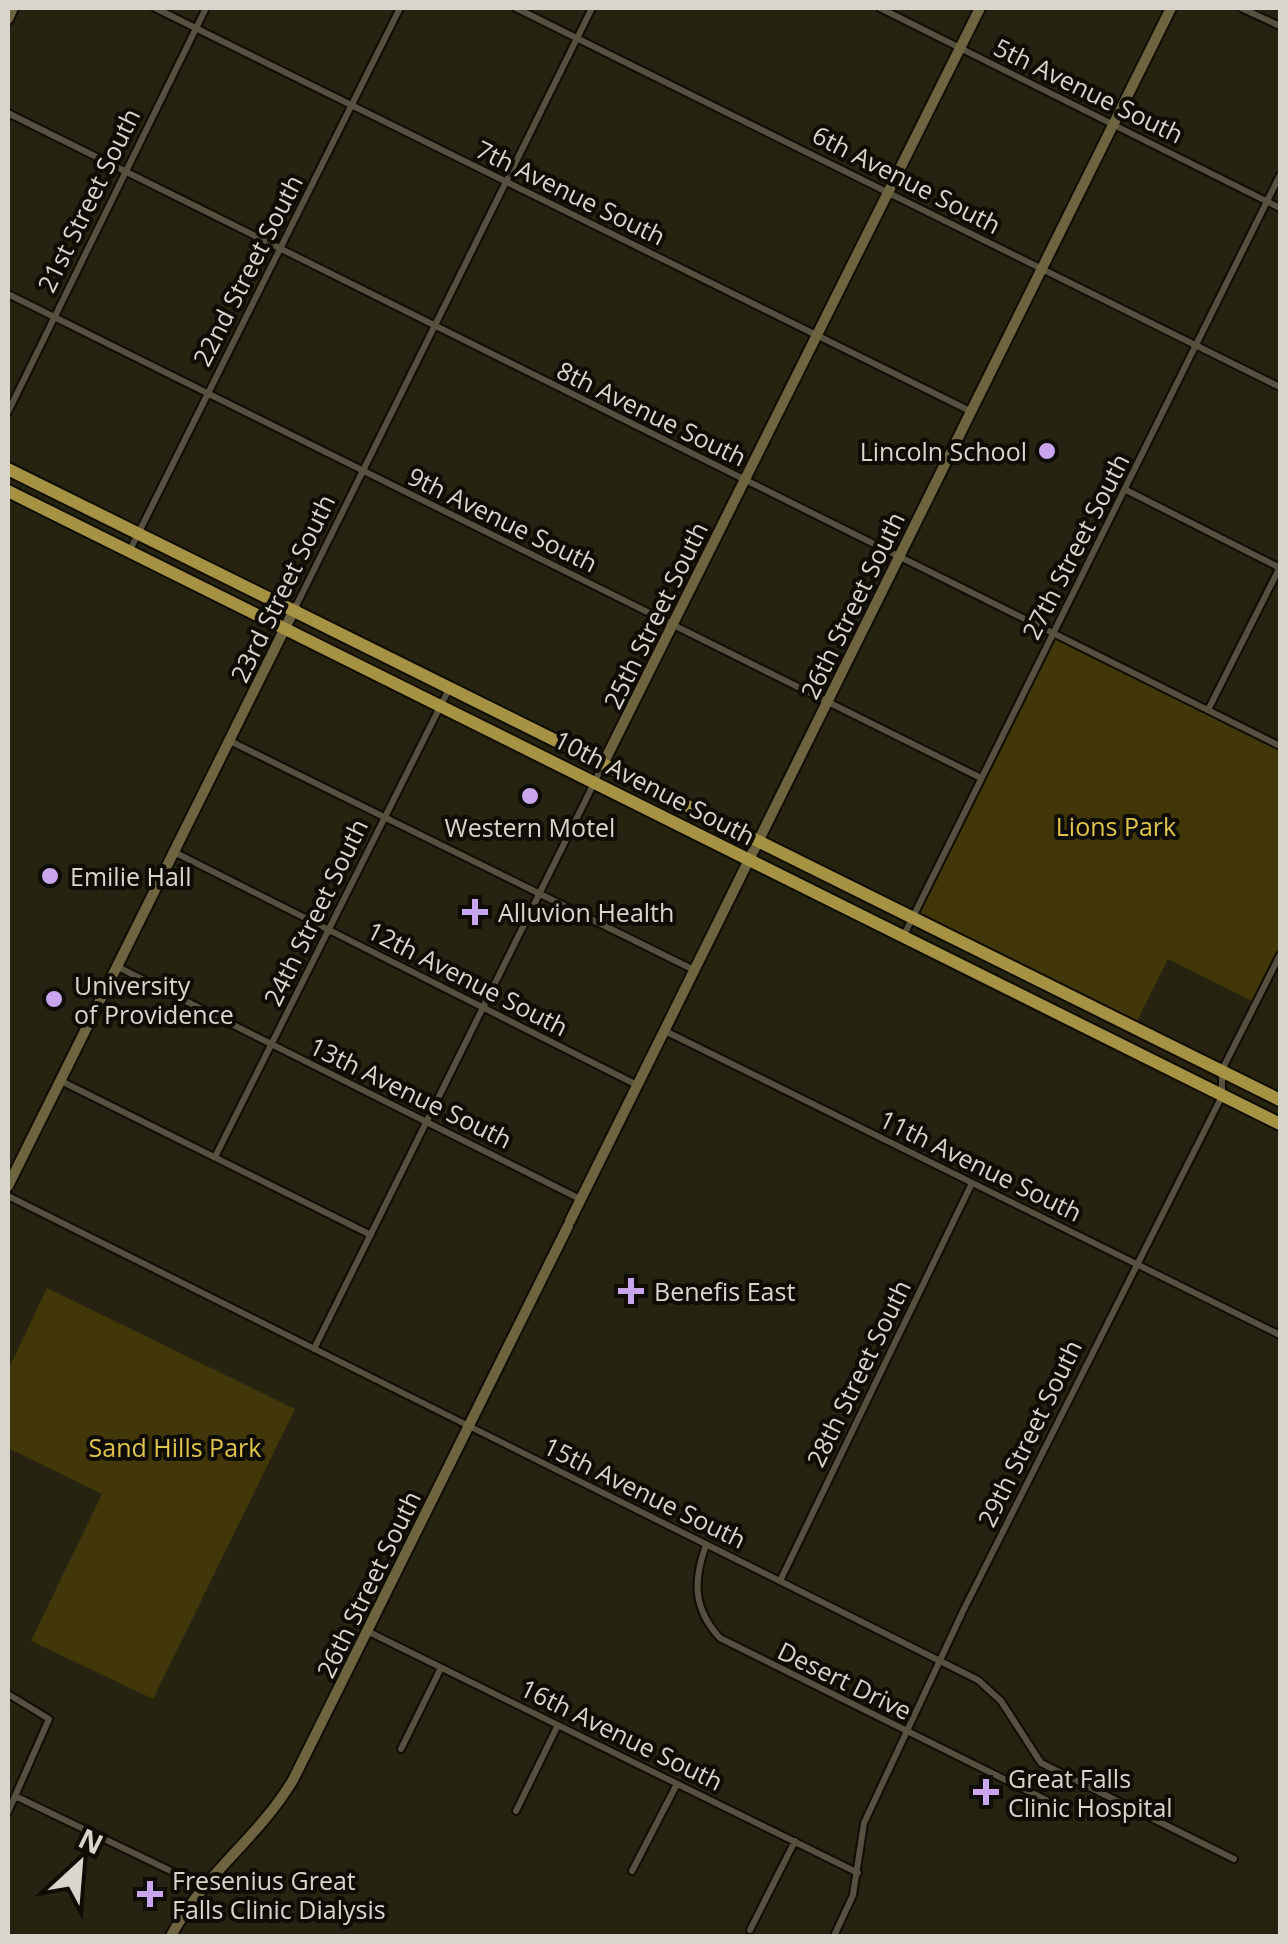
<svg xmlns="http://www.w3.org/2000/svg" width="1288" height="1944" font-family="'Open Sans',sans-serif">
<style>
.green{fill:#413709}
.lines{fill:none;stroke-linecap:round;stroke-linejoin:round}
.street-casing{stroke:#100c00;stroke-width:10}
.secondary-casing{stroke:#100c00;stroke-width:14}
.highway-casing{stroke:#100c00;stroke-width:16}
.street{stroke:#56513e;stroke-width:6}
.secondary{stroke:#6e643f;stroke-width:10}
.highway{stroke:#a59242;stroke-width:12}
.poi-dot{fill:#c9a5ee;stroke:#0e0c05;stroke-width:4}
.labels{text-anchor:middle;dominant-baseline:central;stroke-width:8;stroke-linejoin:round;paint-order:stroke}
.street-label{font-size:25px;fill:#d8d5ca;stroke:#0e0c05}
.poi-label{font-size:25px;fill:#d8d5ca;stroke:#0e0c05;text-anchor:start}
.park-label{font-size:25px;fill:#dec34c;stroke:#0e0c05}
</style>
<rect width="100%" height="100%" fill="#272311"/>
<path class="green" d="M1053 634 1280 746V954L1256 1003 1168 959 1134 1027 912 917Z
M47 1288 295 1409 153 1699 31 1641 102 1494 8 1448V1370Z"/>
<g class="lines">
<defs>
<path id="street" d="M155 8 970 411
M516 8 1280 387
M880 8 1280 208
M1241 8 1280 26
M8 113 1280 746
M8 294 981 778
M8 412 206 8
M1126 490 1280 568
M130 550 400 8
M295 608 592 8
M1208 710 1280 567
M230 741 694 970
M174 852 637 1085
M904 935 1280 175
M118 967 580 1199
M665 1031 1280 1335
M61 1081 371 1235
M215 1157 449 689
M8 1196 978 1680 1001 1701 1041 1763 1234 1859
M314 1349 603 765
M706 1545C693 1581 693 1609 720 1638L1046 1800
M780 1581 972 1183
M367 1631 858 1873
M8 1694 49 1719 8 1812
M401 1749 441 1668
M15 1796 202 1886
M516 1811 558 1725
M632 1871 677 1784
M750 1930 795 1841
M834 1936 853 1895 864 1823 963 1611 1222 1096V1070L1280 955"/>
<path id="secondary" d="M8 19 13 8
M603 764 980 8
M8 1186 295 608
M570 1221 1171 8
M171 1936C205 1872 257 1840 293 1780L568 1226"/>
<path id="highway" d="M8 469 1280 1100
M8 491 1280 1124"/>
</defs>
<use href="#street" class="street-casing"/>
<use href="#secondary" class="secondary-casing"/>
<use href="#highway" class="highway-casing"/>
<use href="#street" class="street"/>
<use href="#secondary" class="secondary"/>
<use href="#highway" class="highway"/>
</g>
<g class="poi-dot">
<circle cx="1047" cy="451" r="10"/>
<circle cx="530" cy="796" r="10"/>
<circle cx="50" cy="876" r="10"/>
<path d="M470 897h10v10h10v10h-10v10h-10v-10h-10v-10h10z"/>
<circle cx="54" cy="999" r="10"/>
<path d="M626 1276h10v10h10v10h-10v10h-10v-10h-10v-10h10z"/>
<path d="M981 1777h10v10h10v10h-10v10h-10v-10h-10v-10h10z"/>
<path d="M145 1879h10v10h10v10h-10v10h-10v-10h-10v-10h10z"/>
</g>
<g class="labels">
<g class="street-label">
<text transform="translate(1089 90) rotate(26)">5th Avenue South</text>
<text transform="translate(907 179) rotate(27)">6th Avenue South</text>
<text transform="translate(571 192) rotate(26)">7th Avenue South</text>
<text transform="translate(88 200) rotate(-64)">21st Street South</text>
<text transform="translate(247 270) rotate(-63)">22nd Street South</text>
<text transform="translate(652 413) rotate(26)">8th Avenue South</text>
<text transform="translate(503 519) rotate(26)">9th Avenue South</text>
<text transform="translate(1075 546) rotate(-63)">27th Street South</text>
<text transform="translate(282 588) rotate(-64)">23rd Street South</text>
<text transform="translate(852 605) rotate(-64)">26th Street South</text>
<text transform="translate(655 615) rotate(-64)">25th Street South</text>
<text transform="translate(655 787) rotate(27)">10th Avenue South</text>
<text transform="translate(315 912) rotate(-64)">24th Street South</text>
<text transform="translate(468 978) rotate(27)">12th Avenue South</text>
<text transform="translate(411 1092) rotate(26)">13th Avenue South</text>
<text transform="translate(981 1165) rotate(26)">11th Avenue South</text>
<text transform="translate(858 1373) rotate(-64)">28th Street South</text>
<text transform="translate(1029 1433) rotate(-64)">29th Street South</text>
<text transform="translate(645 1492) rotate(26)">15th Avenue South</text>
<text transform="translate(368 1584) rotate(-64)">26th Street South</text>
<text transform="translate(845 1680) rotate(26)">Desert Drive</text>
<text transform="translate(622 1734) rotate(26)">16th Avenue South</text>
</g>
<g class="poi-label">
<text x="1027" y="451" text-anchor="end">Lincoln School</text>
<text x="530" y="827" text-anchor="middle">Western Motel</text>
<text x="70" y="876">Emilie Hall</text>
<text x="498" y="912">Alluvion Health</text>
<text x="74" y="985">University<tspan x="74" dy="29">of Providence</tspan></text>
<text x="654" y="1291">Benefis East</text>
<text x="1008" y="1778">Great Falls<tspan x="1008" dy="29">Clinic Hospital</tspan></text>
<text x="172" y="1880">Fresenius Great<tspan x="172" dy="29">Falls Clinic Dialysis</tspan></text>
</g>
<g class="park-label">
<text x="1116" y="826">Lions Park</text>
<text x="175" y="1447">Sand Hills Park</text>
</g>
</g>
<rect width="1288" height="1944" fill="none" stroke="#d8d5ca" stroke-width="20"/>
<g transform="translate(80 1864) rotate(26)" stroke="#0e0c05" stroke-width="8" paint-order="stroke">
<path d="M0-8L18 38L0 25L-18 38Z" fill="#d8d5ca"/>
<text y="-15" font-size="28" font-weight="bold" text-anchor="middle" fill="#d8d5ca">N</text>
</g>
</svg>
